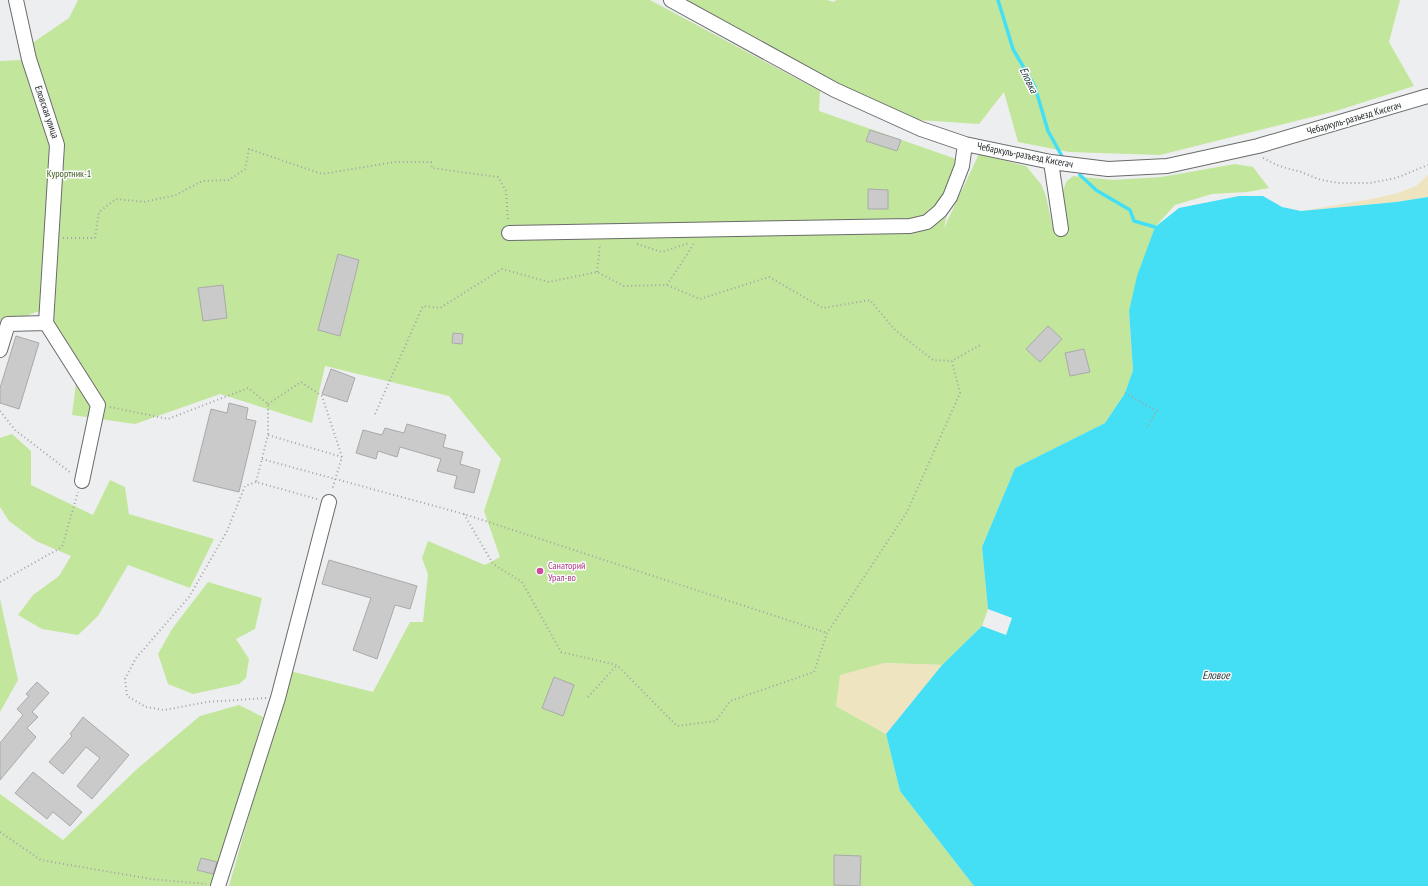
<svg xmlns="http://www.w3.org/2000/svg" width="1428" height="886" font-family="'PT Sans Narrow',sans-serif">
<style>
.green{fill:#c3e69d}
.sand{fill:#eee4bf}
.water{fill:#44dff5}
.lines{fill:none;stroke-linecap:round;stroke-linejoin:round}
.stream{stroke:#44dff5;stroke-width:3.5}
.building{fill:#cacacb;stroke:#a9a9aa}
.minor-casing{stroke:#6a6b6c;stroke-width:16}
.path{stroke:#a3a4a5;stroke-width:2;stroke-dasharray:1 3;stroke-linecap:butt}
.minor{stroke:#fff;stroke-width:14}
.hotel-dot{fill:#d1479c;stroke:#fafbfc;stroke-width:1.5}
.labels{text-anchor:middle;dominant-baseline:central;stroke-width:3;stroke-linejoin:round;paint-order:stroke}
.street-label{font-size:10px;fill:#292a2a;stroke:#fafbfc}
.park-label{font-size:10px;fill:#425c1d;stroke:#fafbfc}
.hotel-label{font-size:10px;fill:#b23c85;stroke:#fafbfc;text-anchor:start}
.water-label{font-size:11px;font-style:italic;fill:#1b3337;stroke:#fafbfc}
</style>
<rect width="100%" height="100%" fill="#edeeef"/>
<path class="green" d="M78 0H650L820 91 819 111 959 160 944 228 979 154 1026 166 1041 184 1046 196 1053 229H1068L1061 197 1066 182 1073 176 1113 180 1161 177 1235 164 1253 167 1269 188 1247 192 1212 194 1175 205 1155 227 1129 311 1133 370 1125 393 1105 423 1015 468 982 547 988 609 982 626 942 665 884 663 836 706 886 734 900 791 974 886H229L290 671 373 692 410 622H423L428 574 422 558 428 541 485 565 500 557 484 511 501 459 449 396 325 366 312 423 220 394 135 424 72 415 78 367 49 313 36 312 0 327V61L23 60 35 103H51L28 46 69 18Z
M686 0H827L834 2 836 0H1400L1389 42 1414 86 1336 111 1160 155 1069 152 1018 142 1004 92 979 124 918 120 843 87Z
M12 434 31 451V485L93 515 110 480 125 487 129 514 214 539 190 588 128 565 98 616 78 635 42 629 18 615 33 595 59 576 71 556 36 541 9 521 0 507V438Z
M208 582 262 598 255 629 236 639 249 659 246 678 239 684 193 694 168 684 158 654 172 629Z
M0 599 18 680 0 712Z
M239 705 263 717 213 886H0V794L63 840 137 769 200 716Z"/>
<path class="sand" d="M1428 175V197L1396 202 1301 211 1377 198 1398 193 1416 186Z
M884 663 942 665 886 734 836 706 840 675Z"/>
<path class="water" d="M1239 196H1263L1282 207 1301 211 1396 202 1428 197V886H974L900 791 886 734 942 665 982 626 1006 635 1012 618 988 609 982 547 1015 468 1105 423 1125 393 1133 370 1129 311 1137 276 1155 227 1179 208Z"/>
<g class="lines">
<path class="stream" d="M998 0 1013 49 1035 87 1048 131 1063 158
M1080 175 1096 190 1130 210 1134 221 1155 227"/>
</g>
<path class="building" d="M870 130 901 140 897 151 866 141Z
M868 189 888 190V209H868Z
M338 254 359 260 340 336 318 330Z
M223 285 227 318 203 321 198 288Z
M1048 326 1062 339 1040 362 1026 349Z
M453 333 463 334 462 344 452 343Z
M16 336 39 343 19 409 0 403V388Z
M1084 349 1090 372 1070 376 1065 353Z
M331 369 355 378 347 402 322 394Z
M229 403 248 408 246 419 256 421 239 492 193 481 211 409 227 413Z
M407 424 446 435 443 447 463 452 460 464 480 470 474 493 454 488 457 476 437 471 441 459 400 447 397 457 378 451 376 459 356 453 363 430 382 435 385 428 404 433Z
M329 560 417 586 410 609 395 605 377 659 353 650 371 598 322 584Z
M554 677 574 685 563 716 542 708Z
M37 682 49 693 32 712 38 717 27 728 36 737 0 780V743L23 715 17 709 29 696 26 694Z
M83 717 129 755 92 799 77 786 100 758 86 747 63 774 49 762 72 736 70 734Z
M33 772 82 812 70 826 53 812 47 819 15 793Z
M834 855 861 856 860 886 834 885Z
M201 858 217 862 213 874 197 870Z"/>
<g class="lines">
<defs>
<path id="minor" d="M16 0 29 59 57 145 46 323
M671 0 835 90 921 129 965 144 1051 162 1108 169 1167 166 1258 146 1428 96
M1051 162 1061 229
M509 233 910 226 927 222 940 211 950 197 962 166 965 144
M46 323 98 405 82 481
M0 350 8 324 46 323
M218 886 278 698 329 502"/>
</defs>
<use href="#minor" class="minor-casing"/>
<path class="path" d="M1263 158 1279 166 1301 172 1321 180 1340 183H1370L1396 178 1428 165
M63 238H95L99 212 116 199 144 202 176 195 202 181 229 180 245 169 249 149 322 174 395 162H431L432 168 498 177 506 191 508 222
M637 244 662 252 689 243
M597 272 600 244
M667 285 695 242
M1125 393 1157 411 1147 428
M268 404 301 382 322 396 342 457 332 490
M110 407 168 419 248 388 268 404V435
M0 411 15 430 71 473
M375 414 423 306 440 308 502 269 549 282 597 272 624 286 667 285 700 299 769 277 823 308 870 300 895 330 933 360 952 361
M262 459 464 514 827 633
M256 482 245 486 227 531 189 597 136 658 125 679 127 696 146 707 164 710 207 702 266 698
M317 499 256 482 268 435 342 457
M464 514 493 564 522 582 561 652 617 665 677 726 716 721 730 701 814 672 827 633 907 512 960 393 952 361 982 344
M0 582 62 547 78 492
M588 697 617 665
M0 832 41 860 151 879 206 884"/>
<use href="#minor" class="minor"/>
</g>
<circle class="hotel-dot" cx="540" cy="571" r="4"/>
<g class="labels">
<g class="street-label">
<text transform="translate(47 112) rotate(71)">Еловская улица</text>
<text transform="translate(1354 118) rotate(-16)">Чебаркуль-разъезд Кисегач</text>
<text transform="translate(1025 155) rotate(11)">Чебаркуль-разъезд Кисегач</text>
</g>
<g class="park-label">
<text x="69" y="173">Курортник-1</text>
</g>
<g class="hotel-label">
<text x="548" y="565">Санаторий<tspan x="548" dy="12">Урал-во</tspan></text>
</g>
<g class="water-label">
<text transform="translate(1029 80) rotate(64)">Еловка</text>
<text x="1216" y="675">Еловое</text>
</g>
</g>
</svg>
